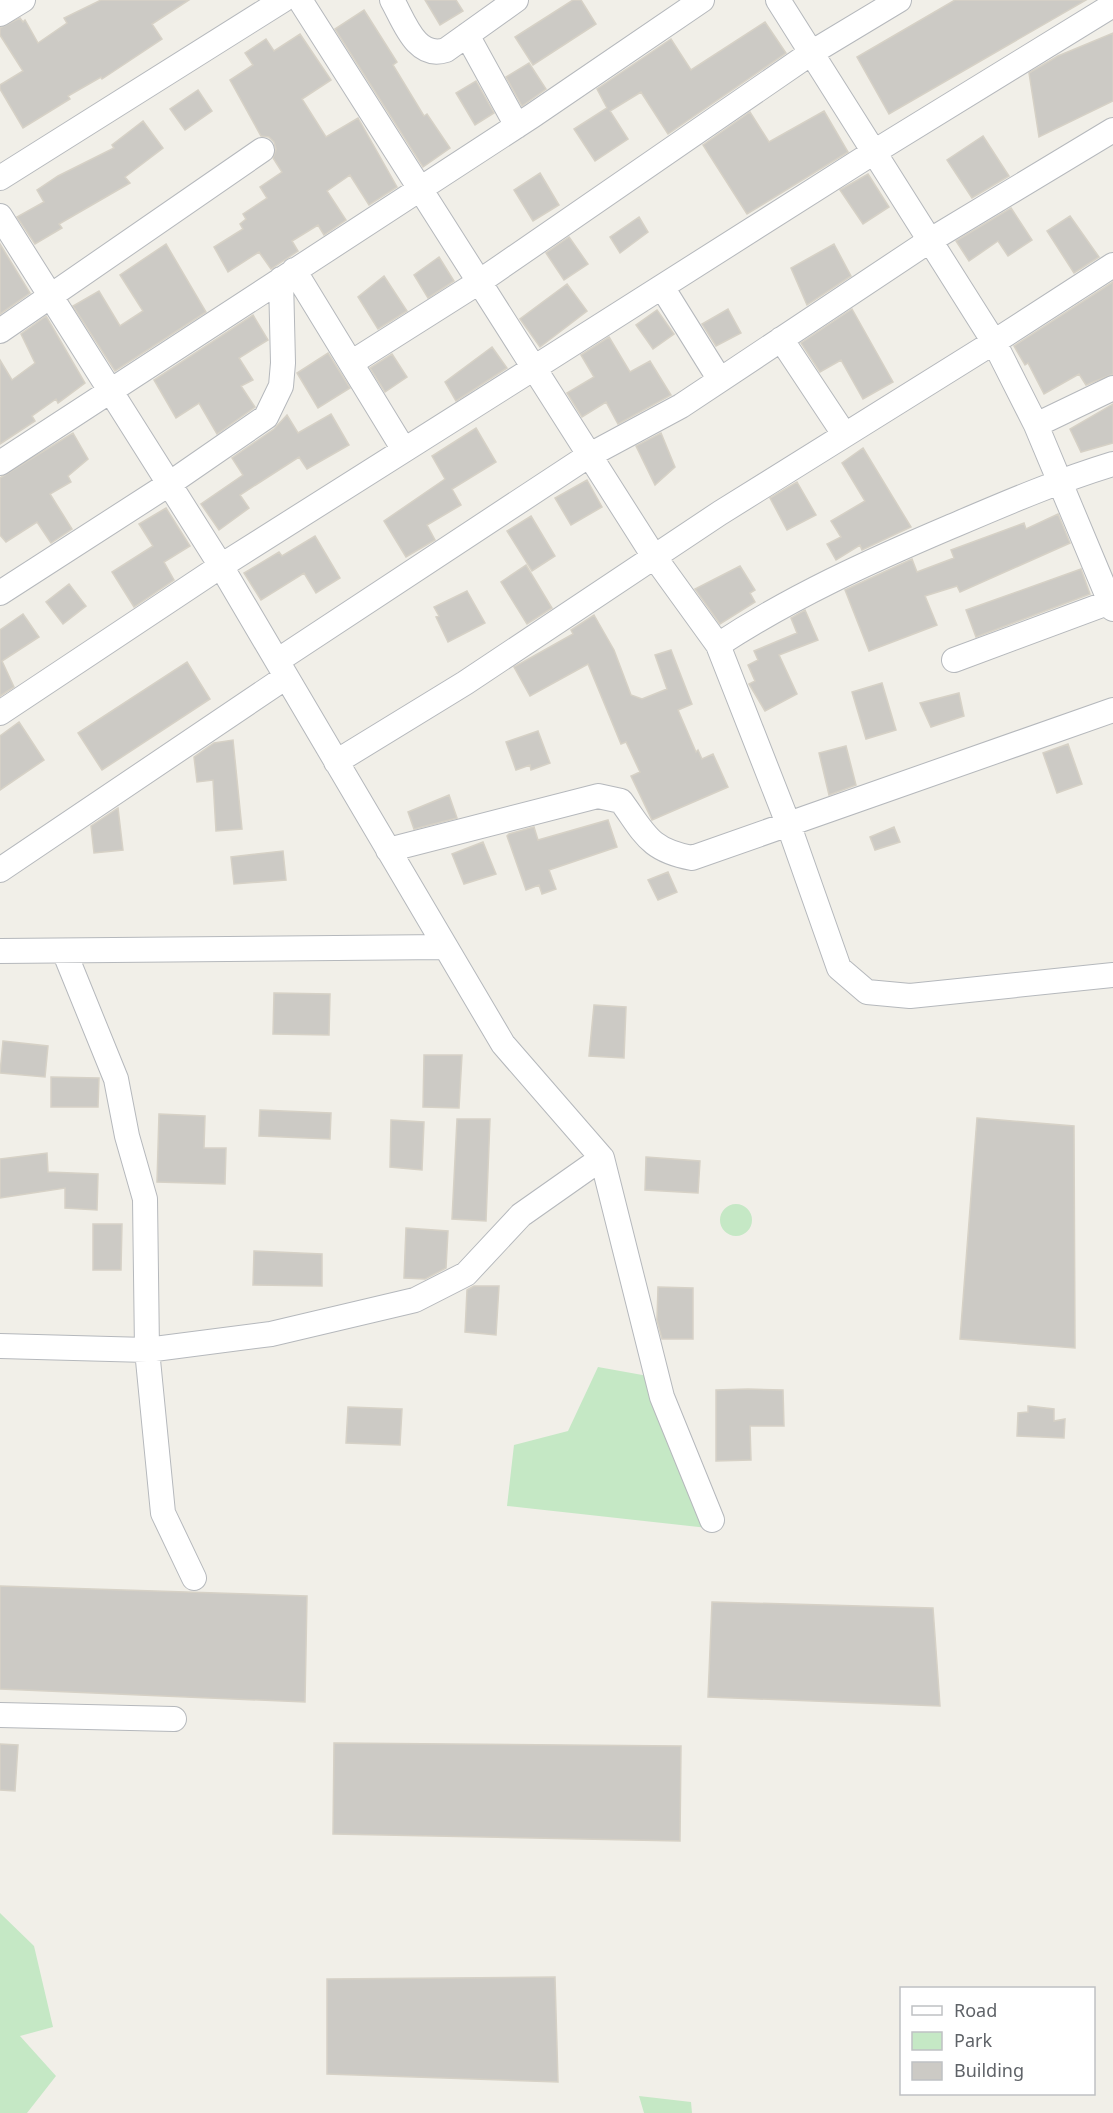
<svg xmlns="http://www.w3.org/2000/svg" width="1113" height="2113" font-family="'Noto Sans',sans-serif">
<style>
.green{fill:#c5e8c5}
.building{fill:#cccac5;stroke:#d6d1c6;stroke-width:1.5}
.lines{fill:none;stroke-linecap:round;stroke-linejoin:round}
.minor-casing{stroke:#b5b8bc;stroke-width:26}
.minor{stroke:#fff;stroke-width:24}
</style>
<rect width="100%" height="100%" fill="#f1efe8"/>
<path class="green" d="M720 1220a16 16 0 1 1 32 0a16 16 0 1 1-32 0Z
M598 1367 648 1376 708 1528 507 1506 514 1445 568 1431Z
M0 1913 34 1946 53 2027 20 2036 56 2076 27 2113H0Z
M639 2096 691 2102 692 2113H644Z"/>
<path class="building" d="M101 0H189L152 24 162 39 102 79 101 77 68 96 70 99 23 128 0 89V85L23 71 0 35V28L20 18 23 22 25 20 38 43 67 23 64 18Z
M425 0H456L463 11 440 25Z
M573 0H581L596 24 533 65 515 37Z
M955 0H1086L889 114 857 57Z
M364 10 397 62 393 65 424 116 427 114 450 148 423 167 335 29Z
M765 22 786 53 668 134 641 92 610 111 628 139 595 161 574 129 607 108 597 89 671 39 691 70Z
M1113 33V101L1039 137 1029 73 1058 56Z
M300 34 331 80 302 99 326 137 358 118 397 187 369 205 350 175 327 191 346 220 324 235 318 225 292 241 298 251 271 269 259 252 228 272 214 247 243 229 240 224 246 219 243 214 267 198 260 187 282 172 273 158 276 149 274 142 269 137 261 136 230 80 253 65 245 53 266 39 274 51Z
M529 63 546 89 522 106 506 77Z
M476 81 494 113 475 125 456 93Z
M198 90 212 111 185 130 170 109Z
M824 111 848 152 747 214 703 145 750 112 769 142Z
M143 121 163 148 125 177 130 183 59 224 62 228 35 244 17 217 44 202 37 190 58 176 114 148 112 145Z
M983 136 1009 176 972 198 947 160Z
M540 173 559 205 533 221 514 190Z
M868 174 889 207 863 224 840 190Z
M1011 208 1032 240 1008 256 998 241 969 261 956 241Z
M1070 216 1099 257 1074 273 1047 231Z
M639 217 648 232 620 253 610 237Z
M569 237 588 264 564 280 546 253Z
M0 244 30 293 0 314Z
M166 244 206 312 115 371 73 306 99 291 120 326 143 311 120 275Z
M834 244 851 276 807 305 791 268Z
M439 257 454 281 428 298 414 275Z
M384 276 407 311 378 329 358 297Z
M1113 282V374L1086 385 1079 374 1044 394 1028 363 1025 365 1014 346Z
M567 284 587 311 540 347 520 319Z
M728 309 741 333 716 346 702 324Z
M852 309 893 382 863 399 841 360 820 372 801 343Z
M657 310 674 334 653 349 636 325Z
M253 315 268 340 239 358 253 380 241 386 255 407 217 434 199 403 176 418 154 380Z
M46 316 85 383 58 403 56 399 32 416 35 421 0 444V360L12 380 35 363 21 334Z
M609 337 630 372 650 361 671 395 618 424 606 402 582 417 567 393 594 377 581 355Z
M492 347 507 368 456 401 445 382Z
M328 353 350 388 318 408 297 373Z
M392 354 407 377 385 392 370 368Z
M1113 404V443L1081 452 1070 429Z
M331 414 349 445 307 469 299 457 240 495 249 508 219 530 201 504 243 475 232 458 274 429 287 415 298 433Z
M476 428 496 462 452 489 461 505 427 525 435 540 406 557 384 521 445 479 432 456Z
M73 433 88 459 68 476 71 482 50 494 72 529 51 543 37 522 6 542 0 535V478Z
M661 433 675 467 655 485 636 446Z
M863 448 911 527 862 550 860 545 836 560 827 544 841 537 831 521 865 501 842 463Z
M587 480 602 507 571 525 555 498Z
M797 482 816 515 787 530 770 498Z
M166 508 190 546 164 562 174 580 134 607 112 572 153 546 139 524Z
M1058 514 1070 543 960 592 957 586 925 596 937 625 869 651 845 590 912 559 917 572 954 558 951 550 1024 523 1026 529Z
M531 516 555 556 532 571 507 531Z
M315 536 340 578 316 593 304 573 261 600 244 573 279 552 282 556Z
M526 565 552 608 527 624 501 582Z
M740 566 755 590 750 593 755 602 720 624 695 589Z
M1081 569 1090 594 976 637 966 610Z
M69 584 86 606 63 624 46 602Z
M467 591 485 623 448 642 436 617 439 616 434 607Z
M805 610 818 640 779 655 797 694 765 711 749 684 755 681 748 665 758 660 754 651 797 633 791 618Z
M23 614 39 637 2 661 14 687 0 696V630Z
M594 615 614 650 631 695 642 699 667 689 655 655 671 650 692 704 678 710 696 752 698 750 702 759 713 754 728 787 652 820 631 776 640 772 626 742 621 744 588 664 530 696 514 667 573 634 571 630Z
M187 662 210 699 102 770 78 733Z
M882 683 896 730 866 739 852 692Z
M959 693 964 716 931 727 920 703Z
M19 722 44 760 0 790V736Z
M538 731 550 763 531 770 530 765 516 770 506 742Z
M233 740 242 829 216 831 213 780 197 782 194 757 214 743Z
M1068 744 1082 784 1057 793 1043 753Z
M846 746 856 785 829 795 819 753Z
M449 795 457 818 414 829 408 812Z
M118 808 123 850 94 853 91 826Z
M608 820 617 847 549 870 556 889 542 894 539 885 526 890 507 836 509 834 534 827 538 840Z
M894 827 900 842 875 850 870 837Z
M483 842 496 874 464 884 452 854Z
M283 851 286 880 234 884 231 857Z
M668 872 677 892 658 900 648 880Z
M274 993 330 994 329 1035 273 1034Z
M594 1005 626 1007 624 1058 589 1056Z
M3 1041 48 1046 45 1077 0 1073Z
M424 1055H462L459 1108 423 1107Z
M51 1077 99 1078 98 1107H51Z
M260 1110 331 1113 330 1139 259 1136Z
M159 1114 205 1116 204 1148H226L225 1184 157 1182Z
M977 1118 1074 1126 1075 1348 960 1339Z
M457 1119H490L486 1221 452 1219Z
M391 1120 424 1122 422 1170 390 1167Z
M47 1153 48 1172 98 1174 97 1210 65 1208V1188L0 1198V1159Z
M646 1157 700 1161 698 1193 645 1190Z
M93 1224H122L121 1270H93Z
M406 1228 448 1231 446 1268 425 1279 404 1278Z
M254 1251 322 1254V1286L253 1285Z
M474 1286H499L496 1335 465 1332 467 1290Z
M658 1287 693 1288V1339H662L657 1320Z
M748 1389 783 1390 784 1426H750L751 1460 716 1461V1390Z
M1028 1406 1054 1409V1421L1065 1419 1064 1438 1017 1436 1018 1413 1028 1412Z
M348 1407 402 1409 400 1445 346 1443Z
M0 1586 307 1596 305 1702 0 1689Z
M712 1602 933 1608 940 1706 708 1697Z
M334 1743 681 1746 680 1841 333 1834Z
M0 1744 18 1745 15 1791 0 1790Z
M555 1977 558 2082 327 2074V1979Z"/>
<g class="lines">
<defs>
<path id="minor" d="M300 0 534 368 874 152 1113 5
M392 0C404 21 416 60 446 50L516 0
M778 0 994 342 1036 425 1113 609
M0 14 23 0
M467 35 517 126
M0 178 283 0
M0 216 221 566 534 368 653 555 718 645 789 826 839 968 867 992 910 996 1113 975
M294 270 404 450
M662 287 720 380
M0 331 262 150
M781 339 844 434
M351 363 479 282 811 53 899 0
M1036 425 1113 388
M0 463 532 116 702 0
M0 593 169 484 266 417 281 386 283 363 281 279
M718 645C791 597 870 561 950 527 1004 504 1057 481 1113 464
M954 660 1113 601
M277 661 588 456 681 406 929 241 1113 130
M0 713 221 566 503 1044 602 1158 521 1215 466 1274 415 1300 271 1334 147 1350 0 1346
M336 762 465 683 720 513 994 342 1113 265
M388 850 598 796 621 801C645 834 649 850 692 858L1113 710
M0 870 286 677
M0 951 445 947
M64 951 116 1079 127 1136 145 1199 147 1350 163 1513 194 1578
M602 1158 662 1397 712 1520
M0 1715 174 1719"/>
</defs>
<use href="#minor" class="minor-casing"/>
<use href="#minor" class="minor"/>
</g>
<rect x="900" y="1987" width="195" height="108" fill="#ffffff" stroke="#bfc1c3" stroke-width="1.5"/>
<rect x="912" y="2006" width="30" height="9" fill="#ffffff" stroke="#bfc1c3" stroke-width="1.5"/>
<text x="954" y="2017" font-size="18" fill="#5f6368">Road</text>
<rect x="912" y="2032" width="30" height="18" fill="#c5e8c5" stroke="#bfc1c3" stroke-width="1.5"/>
<text x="954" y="2047" font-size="18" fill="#5f6368">Park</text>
<rect x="912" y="2062" width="30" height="18" fill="#cccac5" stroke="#bfc1c3" stroke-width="1.5"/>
<text x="954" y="2077" font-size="18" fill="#5f6368">Building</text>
</svg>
